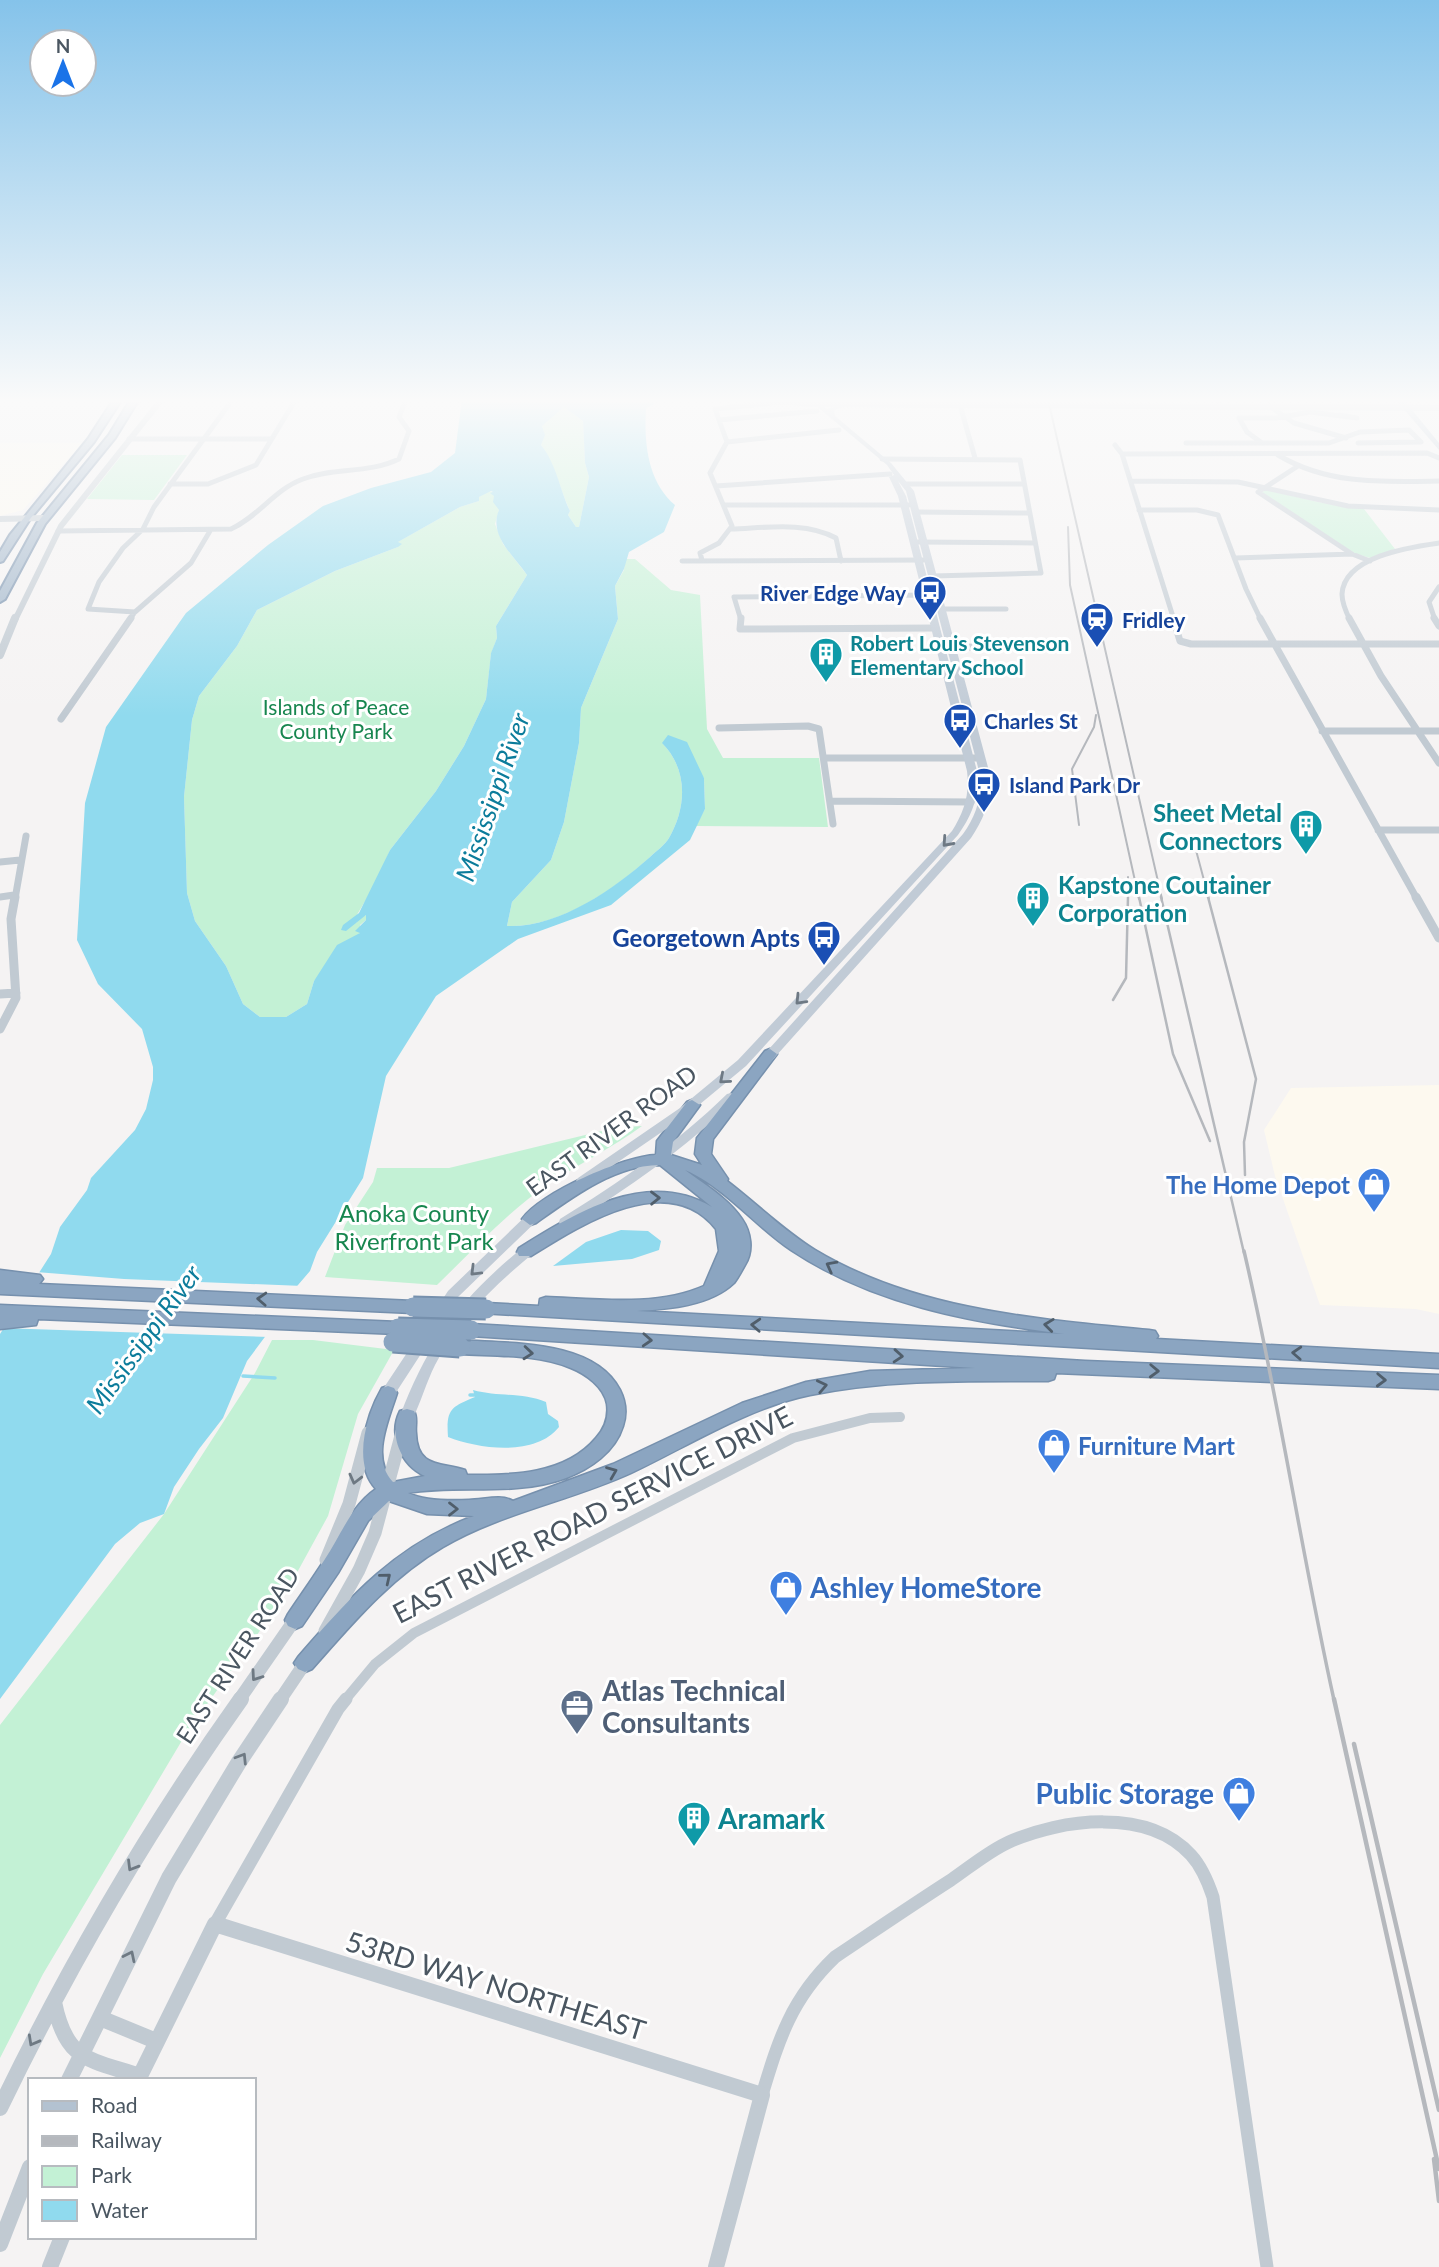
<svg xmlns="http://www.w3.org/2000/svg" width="1439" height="2267" font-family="Lato,sans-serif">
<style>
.commercial{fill:#fdf9ef}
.green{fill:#c3f1d5}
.water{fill:#90daee;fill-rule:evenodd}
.pier{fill:#f5f3f3}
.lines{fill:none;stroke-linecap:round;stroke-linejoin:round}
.stream{stroke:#90daee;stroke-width:3.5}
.trunk-casing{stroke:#7690ad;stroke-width:4}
.motorway-casing{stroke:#7690ad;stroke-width:3}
.minor-far4{stroke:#c1cad2;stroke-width:5}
.minor-far3{stroke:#c1cad2;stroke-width:7}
.minor-far2{stroke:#c1cad2;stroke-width:9}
.minor-far1{stroke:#c1cad2;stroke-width:10}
.minor{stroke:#c1cad2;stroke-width:13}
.tertiary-far3{stroke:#c1cad2;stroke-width:6}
.tertiary-far2{stroke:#c1cad2;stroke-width:8}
.tertiary-far1{stroke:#c1cad2;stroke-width:13}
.tertiary{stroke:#c1cad2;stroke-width:16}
.secondary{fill:#c1cbd6;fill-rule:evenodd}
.primary{fill:#b3c2d1;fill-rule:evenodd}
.trunk{fill:#9fb4c9;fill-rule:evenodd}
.motorway{fill:#8ba5c1;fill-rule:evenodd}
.rail-far3{stroke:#b5b8bd;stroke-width:2}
.rail-far2{stroke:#b5b8bd;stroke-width:2.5}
.rail-far1{stroke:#b5b8bd;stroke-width:3.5}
.rail{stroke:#b5b8bd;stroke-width:4.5}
.motorway-bridge-casing{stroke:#7690ad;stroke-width:23;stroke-linecap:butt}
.motorway-bridge{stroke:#8ba5c1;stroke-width:19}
.oneway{stroke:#6e7984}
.oneway2{stroke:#505e6b}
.oneway3{stroke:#6e7983}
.labels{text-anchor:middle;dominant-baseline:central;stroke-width:6;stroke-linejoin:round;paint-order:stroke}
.far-transit-label{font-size:21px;font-weight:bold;fill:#164399;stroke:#fff;text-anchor:start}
.far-culture-label{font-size:21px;font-weight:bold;fill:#0d838f;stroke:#fff;text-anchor:start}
.far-park-label{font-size:21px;fill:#17864f;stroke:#fff}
.culture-label{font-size:24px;font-weight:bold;fill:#0d838f;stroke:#fff;text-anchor:end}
.transit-label{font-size:24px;font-weight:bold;fill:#164399;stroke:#fff;text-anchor:end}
.street-label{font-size:24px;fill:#4a5661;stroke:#fff}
.shop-label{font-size:24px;font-weight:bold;fill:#366cbe;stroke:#fff;text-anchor:end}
.park-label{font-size:24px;fill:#17864f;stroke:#fff}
.water-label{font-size:26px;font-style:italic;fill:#0c7c9b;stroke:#fff}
.near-street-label{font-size:28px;fill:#4a5661;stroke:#fff}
.near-shop-label{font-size:28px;font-weight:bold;fill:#366cbe;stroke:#fff;text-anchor:start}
.near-service-label{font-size:28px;font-weight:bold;fill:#4e5e75;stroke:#fff;text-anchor:start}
.near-culture-label{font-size:28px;font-weight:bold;fill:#0d838f;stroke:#fff;text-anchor:start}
</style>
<rect width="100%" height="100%" fill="#f5f3f3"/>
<path class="commercial" d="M0 443H82L23 510 0 516Z
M1439 1085V1314L1416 1309 1320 1305 1275 1176 1264 1130 1291 1088Z"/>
<path class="green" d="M564 406 583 421 585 463 589 477 579 527H576L568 515 570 511C560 489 555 465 541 445L544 435 542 426Z
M122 455H187L154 500 87 499Z
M1268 490 1318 502 1364 509 1395 549 1370 558 1354 553 1261 492Z
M488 491 493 492 499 510 495 524 503 544 527 575 496 626 497 638 491 654 486 699 464 746 436 791 390 850 376 883 355 918 357 923V919L366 915V920L360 925V933L314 981 307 1004 286 1017H260L243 1004 226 966 195 921 187 893 184 797 192 720 199 696 237 646 257 610 335 571 398 547 396 543 460 507 479 501V497Z
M625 559H635L671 590 700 595 707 729 723 758H819L828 827 696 826 705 809 704 778 662 743C688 769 687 807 669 838 665 845 656 851 650 857 613 891 558 928 507 926L512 902 551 860 564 822 579 743 581 708 618 619 615 586 624 570Z
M642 1126C613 1147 581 1163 550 1183 508 1211 473 1250 437 1285L325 1277 345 1225 373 1182 377 1168H449L614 1128Z
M272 1340H313L394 1350 358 1414 328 1516 282 1600 187 1732 43 1974 0 2058V1725L164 1514 255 1373Z"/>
<path class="water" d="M462 399H655L653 405 646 408C644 442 647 481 675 505L664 532 629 552 624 569 615 586 618 619 581 708 579 743 564 822 551 860 512 902 507 926C558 928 613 890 650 857 656 851 665 845 669 838 687 807 688 769 662 743L668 735 687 742 704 778 705 809 690 840 611 905 518 939 436 996 386 1076 363 1178 317 1252 310 1271 280 1306 279 1318 247 1361 223 1418 199 1449 174 1487 164 1514 140 1523 115 1544 0 1699V1334L51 1254 60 1227 87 1190 91 1178 135 1130 146 1109 153 1080V1067L142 1029 98 984 77 940 85 803 106 727 186 613 268 545 323 506 371 488 431 472 455 453ZM564 407 583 421 585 463 589 477 579 527H576L568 515 570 511C560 490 556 463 541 445L545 435 542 426ZM491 491 493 492 490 493 494 496 493 502 499 510C488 535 514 556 527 575L496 626 497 638 491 653 486 699 464 746 436 791 390 850 359 913 343 925 341 930 346 931 366 915V920L355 931 360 933 337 945 314 981 307 1004 286 1017H260L243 1004 226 966 195 921 187 893 184 797 192 720 199 696 237 646 257 610 335 571 398 547 402 544 398 542 460 507 479 501V497Z
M621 1230 648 1231 661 1241 659 1250 632 1259 553 1266 586 1242Z
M473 1390C497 1397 523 1392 546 1402L548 1414 558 1421 559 1427C535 1457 479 1449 448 1437 446 1409 451 1407 475 1397Z"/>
<path class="pier" d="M36 1272 124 1279 303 1286 283 1308 282 1320 269 1337 0 1328Z"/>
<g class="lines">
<path class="stream" d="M243 1376 275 1378
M470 1395H475"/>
<defs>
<path id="trunk" d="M114 399H122L94 442 30 519 3 561 0 562V552L10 535 88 439Z
M131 399H139L115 438 45 524 5 599 0 602V591L37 523 109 435Z"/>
<path id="motorway" d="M770 1049 777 1054 713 1139 711 1154 728 1179 727 1181C757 1204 783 1230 815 1250 915 1310 1035 1319 1149 1330L1155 1331 1158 1336 1156 1339 1439 1354V1368L480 1313 477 1309 480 1305 486 1303 539 1306 540 1299 546 1297C596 1299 657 1307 704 1286L719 1251 716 1229C668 1168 579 1226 531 1256H519L517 1252 519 1248C575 1213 647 1168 712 1207L660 1165C614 1165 571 1198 536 1223L530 1225 522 1219C540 1193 624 1156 656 1155L657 1141 687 1102 692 1100 700 1105 673 1142 671 1155 702 1165 695 1154 697 1138 765 1051ZM685 1170C726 1188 755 1226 791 1250 872 1304 969 1322 1064 1334L637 1311C668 1309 710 1306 734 1283 738 1278 742 1270 745 1265 754 1251 751 1232 742 1219 728 1198 705 1185 685 1170Z
M0 1270 40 1275 43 1279 39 1284 413 1301 419 1303 422 1307 419 1311 413 1313 0 1294Z
M0 1305 398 1322 404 1323 407 1328 404 1333 398 1334 38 1319 36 1325 0 1329Z
M471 1324 1085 1361 1439 1375V1389L1056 1373 1054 1379 1048 1381C968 1381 889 1379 810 1395 747 1408 688 1446 631 1473 570 1501 501 1513 443 1547 390 1578 352 1624 312 1669L305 1672 298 1669 294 1663 298 1657C351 1596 396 1545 474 1516L427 1514 389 1501 368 1521 338 1573 302 1626 295 1629 288 1626 285 1620 288 1614C300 1596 313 1578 325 1559 341 1535 351 1506 376 1489 352 1463 366 1416 382 1388L388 1386 394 1388 397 1393C389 1419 370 1458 393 1482L425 1476C401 1465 388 1435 400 1411L407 1409 414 1411C418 1418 415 1425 416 1433 417 1468 440 1462 465 1470L467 1475C512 1475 565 1475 596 1438 605 1428 609 1418 607 1404 604 1387 586 1374 571 1368 537 1354 496 1356 460 1354L454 1352 451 1347 454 1342 460 1340C509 1344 594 1339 620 1390 626 1402 627 1414 623 1426 615 1452 590 1469 566 1478 514 1497 461 1484 408 1493 426 1501 449 1501 469 1500 483 1500 501 1494 513 1501L613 1464 742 1403 806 1382 870 1371 975 1368 471 1336 465 1335 462 1330 465 1325Z"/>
</defs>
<use href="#trunk" class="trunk-casing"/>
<use href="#motorway" class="motorway-casing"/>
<path class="minor-far4" d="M1075 399H1173
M1216 399 1220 406
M960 405 975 458
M1268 405 1294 423 1346 438
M719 420 817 411
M129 439H270
M727 442 839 430
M1186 443H1329L1360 432 1409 430 1421 442 1358 443
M1262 443 1247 432 1239 418H1276L1310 412 1357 418 1339 415
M1115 445 1122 454 1174 620
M1122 454 1427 453 1439 458
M1278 455C1328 485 1383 482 1439 481
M882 459 1020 460 1041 573 933 576
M1298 466 1258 492 1352 554 1370 561
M1131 481 1238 482 1348 506 1439 510
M170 484H208L256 465 296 399
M907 484H1024
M716 486 890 474
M724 505H909
M1139 510H1197L1218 515 1246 589 1261 620
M916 512 1029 513
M731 529C765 528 805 521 836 538L841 561
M58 531 231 529C258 517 275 489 303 479 334 467 368 474 399 459L409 431 399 417 406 399
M918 542 1035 543
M1236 558 1352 554
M702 560 700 553 719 543 732 526 710 473 727 442 715 409 782 402 809 404
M682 561 924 560
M942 609H1006
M135 612 88 609 99 582 123 548 143 529 154 507 233 399
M129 620 135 612 191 563 210 531
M741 620 734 597 928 595
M1350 620C1346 612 1342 603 1342 594 1344 556 1411 547 1439 543
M1435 620 1429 602 1439 587"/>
<path class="minor-far3" d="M741 618 740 629 936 628
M1173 618 1180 641 1191 644H1439
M1260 618 1417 899
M1349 618 1381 676 1439 763
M1434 618 1439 626
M941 649 1047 642
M61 719 131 618
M719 728 808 726 819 729 833 824
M1322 731H1439
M825 758H981
M830 801 971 802
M1378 830H1439
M0 862 20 860
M0 897 14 895
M15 899 26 836"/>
<path class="minor-far2" d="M1416 897 1439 938
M0 994 16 993
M0 1029 16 998 11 919 15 897"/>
<path class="minor-far1" d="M345 1700 375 1664 414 1633 793 1438 870 1418 900 1417"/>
<path class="minor" d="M215 1924 338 1709 346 1699
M762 2095C779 2039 791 1999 835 1957 874 1931 912 1905 951 1880 970 1867 989 1851 1009 1842 1061 1819 1148 1807 1191 1855 1202 1867 1208 1882 1213 1897L1267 2267"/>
<path class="tertiary-far3" d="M809 404 1439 408
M0 519 44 518
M15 620 61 526 162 399"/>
<path class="tertiary-far2" d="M0 655 15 618"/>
<path class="tertiary-far1" d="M326 1560 349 1504 368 1433
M325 1631 359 1570 375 1533 402 1432
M239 1700 298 1615
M280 1700 307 1660"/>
<path class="tertiary" d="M54 2002C66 2061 88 2059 140 2076
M100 2018 156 2041
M69 2080 169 1878 239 1762 281 1699
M138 2080 215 1924 762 2095 716 2267
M0 2108C69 1965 149 1828 241 1699
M0 2244 30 2167
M50 2267 62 2237"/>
<path class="secondary" d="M787 399H798L782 404 779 402Z
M808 399H815L827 409 849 403V405L834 410 835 416 891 463 914 491 989 771C993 797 985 817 971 838L767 1066H759L757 1063 759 1060 963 834C977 814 983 795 979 771L906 491 898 481 906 496 977 771C980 796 972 815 958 835L746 1066 688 1114 586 1184H578L576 1181 578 1178 680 1108 738 1060 952 831C964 812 970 794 967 771L898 496 889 477 894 475 887 465Z
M731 1093 737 1097 735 1100C685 1149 629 1187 570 1225H560L559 1222 560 1219C620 1182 677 1143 727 1094Z
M539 1207 545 1211 544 1214 458 1297 393 1397 388 1398 383 1397 381 1393 383 1389 448 1291 534 1208Z
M531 1243 536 1245 538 1248 536 1251C496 1284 459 1318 435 1365 426 1383 421 1402 412 1420L407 1421 402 1420 400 1416C429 1339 463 1296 526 1245Z"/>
<path class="primary" d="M1395 399H1403L1439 443V450Z"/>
<use href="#trunk" class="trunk"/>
<use href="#motorway" class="motorway"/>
<path class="rail-far3" d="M1048 399 1162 899
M1068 527 1070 585 1139 899
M1079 825 1072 769 1094 727 1096 715
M1193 839 1209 899
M1128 877V899"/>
<path class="rail-far2" d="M1139 897 1173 1054 1210 1141
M1161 897 1244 1253
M1208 897 1256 1079 1244 1142 1245 1175
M1113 1000 1126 978 1128 897"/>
<path class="rail-far1" d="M1244 1251C1279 1400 1301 1551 1334 1700"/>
<path class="rail" d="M1334 1699 1439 2169
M1354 1744 1439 2110
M1434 2159 1439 2201"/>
<defs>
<path id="motorway-bridge" d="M413 1307 486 1309
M398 1328 471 1330
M393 1342 460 1347"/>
</defs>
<use href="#motorway-bridge" class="motorway-bridge-casing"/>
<use href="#motorway-bridge" class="motorway-bridge"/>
</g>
<defs><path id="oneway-chevron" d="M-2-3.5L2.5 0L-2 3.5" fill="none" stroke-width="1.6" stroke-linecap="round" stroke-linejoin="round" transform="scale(1.75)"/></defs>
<g class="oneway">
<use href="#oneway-chevron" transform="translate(947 842) rotate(132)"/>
<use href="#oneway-chevron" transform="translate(800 1000) rotate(134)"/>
<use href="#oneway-chevron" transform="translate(724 1079) rotate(139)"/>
<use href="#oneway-chevron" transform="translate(475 1271) rotate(135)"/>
</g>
<g class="oneway2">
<use href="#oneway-chevron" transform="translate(655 1198) rotate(-1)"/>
<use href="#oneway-chevron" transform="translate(831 1266) rotate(-152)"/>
<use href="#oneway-chevron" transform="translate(262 1299) rotate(-177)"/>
<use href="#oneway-chevron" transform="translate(756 1325) rotate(-177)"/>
<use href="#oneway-chevron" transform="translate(1049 1325) rotate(-173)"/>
<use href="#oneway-chevron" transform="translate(647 1340) rotate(3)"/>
<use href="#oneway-chevron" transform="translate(528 1353) rotate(5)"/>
<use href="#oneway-chevron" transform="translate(1297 1353) rotate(-177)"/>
<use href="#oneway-chevron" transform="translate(898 1356) rotate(4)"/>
<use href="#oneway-chevron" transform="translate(1154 1371) rotate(2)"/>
<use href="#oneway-chevron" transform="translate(1381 1380) rotate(2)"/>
<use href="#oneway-chevron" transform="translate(822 1386) rotate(-12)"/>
<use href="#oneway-chevron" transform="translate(612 1472) rotate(-22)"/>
<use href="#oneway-chevron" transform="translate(453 1509)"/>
<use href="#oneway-chevron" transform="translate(386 1578) rotate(-39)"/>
</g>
<g class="oneway3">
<use href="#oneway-chevron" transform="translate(355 1479) rotate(104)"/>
<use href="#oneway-chevron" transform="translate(256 1676) rotate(125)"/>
<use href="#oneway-chevron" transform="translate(242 1758) rotate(-58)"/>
<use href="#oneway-chevron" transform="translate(132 1866) rotate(121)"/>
<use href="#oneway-chevron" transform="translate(130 1956) rotate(-64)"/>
<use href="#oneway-chevron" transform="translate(33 2041) rotate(119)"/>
</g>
<linearGradient id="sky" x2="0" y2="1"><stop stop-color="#85c3ea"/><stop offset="0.56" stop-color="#fafafa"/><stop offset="1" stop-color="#fafafa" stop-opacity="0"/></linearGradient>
<rect width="1439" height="716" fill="url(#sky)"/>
<defs>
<symbol id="bus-pin" viewBox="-11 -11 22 30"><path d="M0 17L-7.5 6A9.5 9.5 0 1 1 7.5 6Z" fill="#1a4fb4" stroke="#fff"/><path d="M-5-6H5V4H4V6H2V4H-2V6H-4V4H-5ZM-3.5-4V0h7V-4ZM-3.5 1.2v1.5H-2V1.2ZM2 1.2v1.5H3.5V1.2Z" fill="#fff"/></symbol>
<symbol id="station-pin" viewBox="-11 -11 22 30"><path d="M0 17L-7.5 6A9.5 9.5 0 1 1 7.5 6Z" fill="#1a4fb4" stroke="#fff"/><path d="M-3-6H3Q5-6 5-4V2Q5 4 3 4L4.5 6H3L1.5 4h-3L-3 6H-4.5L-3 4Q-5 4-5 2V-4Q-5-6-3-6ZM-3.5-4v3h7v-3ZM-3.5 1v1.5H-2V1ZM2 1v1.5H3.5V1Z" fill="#fff"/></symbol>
<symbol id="building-pin" viewBox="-11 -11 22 30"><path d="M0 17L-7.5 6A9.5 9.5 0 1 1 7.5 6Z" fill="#0f9aa8" stroke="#fff"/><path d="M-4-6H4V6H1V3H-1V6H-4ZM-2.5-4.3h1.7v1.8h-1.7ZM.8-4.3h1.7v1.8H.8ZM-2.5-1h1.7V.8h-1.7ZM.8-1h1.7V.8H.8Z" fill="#fff"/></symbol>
<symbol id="shop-pin" viewBox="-11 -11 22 30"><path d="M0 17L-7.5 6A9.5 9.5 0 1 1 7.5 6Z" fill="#3f7fe0" stroke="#fff"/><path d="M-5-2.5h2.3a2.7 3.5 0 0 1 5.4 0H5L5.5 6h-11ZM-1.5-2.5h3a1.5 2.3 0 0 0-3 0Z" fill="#fff"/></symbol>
<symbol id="office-pin" viewBox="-11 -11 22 30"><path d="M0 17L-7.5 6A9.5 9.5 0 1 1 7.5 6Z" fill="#5c6f8a" stroke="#fff"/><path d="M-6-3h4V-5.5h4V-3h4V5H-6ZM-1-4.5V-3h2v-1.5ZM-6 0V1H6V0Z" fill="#fff"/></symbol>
</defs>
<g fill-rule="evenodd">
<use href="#bus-pin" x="911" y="573" width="38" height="52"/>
<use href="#station-pin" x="1078" y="600" width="38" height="52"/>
<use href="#building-pin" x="807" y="635" width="38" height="52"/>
<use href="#bus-pin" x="941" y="701" width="38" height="52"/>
<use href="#bus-pin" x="965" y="765" width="38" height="52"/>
<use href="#building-pin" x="1287" y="807" width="38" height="52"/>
<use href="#building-pin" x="1014" y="879" width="38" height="52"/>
<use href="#bus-pin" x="805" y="918" width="38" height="52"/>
<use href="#shop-pin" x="1355" y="1165" width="38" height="52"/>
<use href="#shop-pin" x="1035" y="1426" width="38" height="52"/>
<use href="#shop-pin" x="767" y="1568" width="38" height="52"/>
<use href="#office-pin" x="558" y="1687" width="38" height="52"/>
<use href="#shop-pin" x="1220" y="1774" width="38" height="52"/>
<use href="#building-pin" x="675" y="1799" width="38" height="52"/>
</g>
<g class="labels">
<g class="far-transit-label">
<text x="906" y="592" text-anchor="end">River Edge Way</text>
<text x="1122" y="619">Fridley</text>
<text x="984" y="720">Charles St</text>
<text x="1009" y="784">Island Park Dr</text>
</g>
<g class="far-culture-label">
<text x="850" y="642">Robert Louis Stevenson<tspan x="850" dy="24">Elementary School</tspan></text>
</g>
<g class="far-park-label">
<text x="336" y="706">Islands of Peace<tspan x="336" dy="24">County Park</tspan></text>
</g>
<g class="culture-label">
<text x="1282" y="812">Sheet Metal<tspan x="1282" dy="28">Connectors</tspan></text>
<text x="1058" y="884" text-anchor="start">Kapstone Coutainer<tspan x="1058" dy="28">Corporation</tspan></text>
</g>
<g class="transit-label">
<text x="800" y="937">Georgetown Apts</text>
</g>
<g class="street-label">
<text transform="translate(611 1130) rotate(-36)">EAST RIVER ROAD</text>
<text transform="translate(237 1655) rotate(-57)">EAST RIVER ROAD</text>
</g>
<g class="shop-label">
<text x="1350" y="1184">The Home Depot</text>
<text x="1078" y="1445" text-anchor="start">Furniture Mart</text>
</g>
<g class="park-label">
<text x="414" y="1212">Anoka County<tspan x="414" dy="28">Riverfront Park</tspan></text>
</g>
<g class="water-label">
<text transform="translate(492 797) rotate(-71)">Mississippi River</text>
<text transform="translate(143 1339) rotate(-54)">Mississippi River</text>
</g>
<g class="near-street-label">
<text transform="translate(592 1514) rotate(-27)">EAST RIVER ROAD SERVICE DRIVE</text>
<text transform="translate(496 1985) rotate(17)">53RD WAY NORTHEAST</text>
</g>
<g class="near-shop-label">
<text x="810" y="1587">Ashley HomeStore</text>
<text x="1214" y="1793" text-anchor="end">Public Storage</text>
</g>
<g class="near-service-label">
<text x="602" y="1690">Atlas Technical<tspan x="602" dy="32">Consultants</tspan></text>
</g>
<g class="near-culture-label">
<text x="718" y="1818">Aramark</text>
</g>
</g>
<rect x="28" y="2078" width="228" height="161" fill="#ffffff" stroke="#b7bbc0" stroke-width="2"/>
<rect x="42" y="2101" width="35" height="10" fill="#b3c2d1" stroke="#b7bbc0" stroke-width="2"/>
<text x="91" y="2113" font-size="21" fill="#4a5661">Road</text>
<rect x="42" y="2136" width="35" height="10" fill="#b5b8bd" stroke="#b7bbc0" stroke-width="2"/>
<text x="91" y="2148" font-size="21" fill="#4a5661">Railway</text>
<rect x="42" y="2166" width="35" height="21" fill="#c3f1d5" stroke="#b7bbc0" stroke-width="2"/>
<text x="91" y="2183" font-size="21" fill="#4a5661">Park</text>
<rect x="42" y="2200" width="35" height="21" fill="#90daee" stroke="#b7bbc0" stroke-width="2"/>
<text x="91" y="2218" font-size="21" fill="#4a5661">Water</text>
<g transform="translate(63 63)"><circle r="33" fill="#ffffff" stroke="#b7bbc0" stroke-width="2"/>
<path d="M0-5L12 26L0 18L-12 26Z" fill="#1a73e8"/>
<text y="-10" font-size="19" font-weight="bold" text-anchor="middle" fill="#4a5661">N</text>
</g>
</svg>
